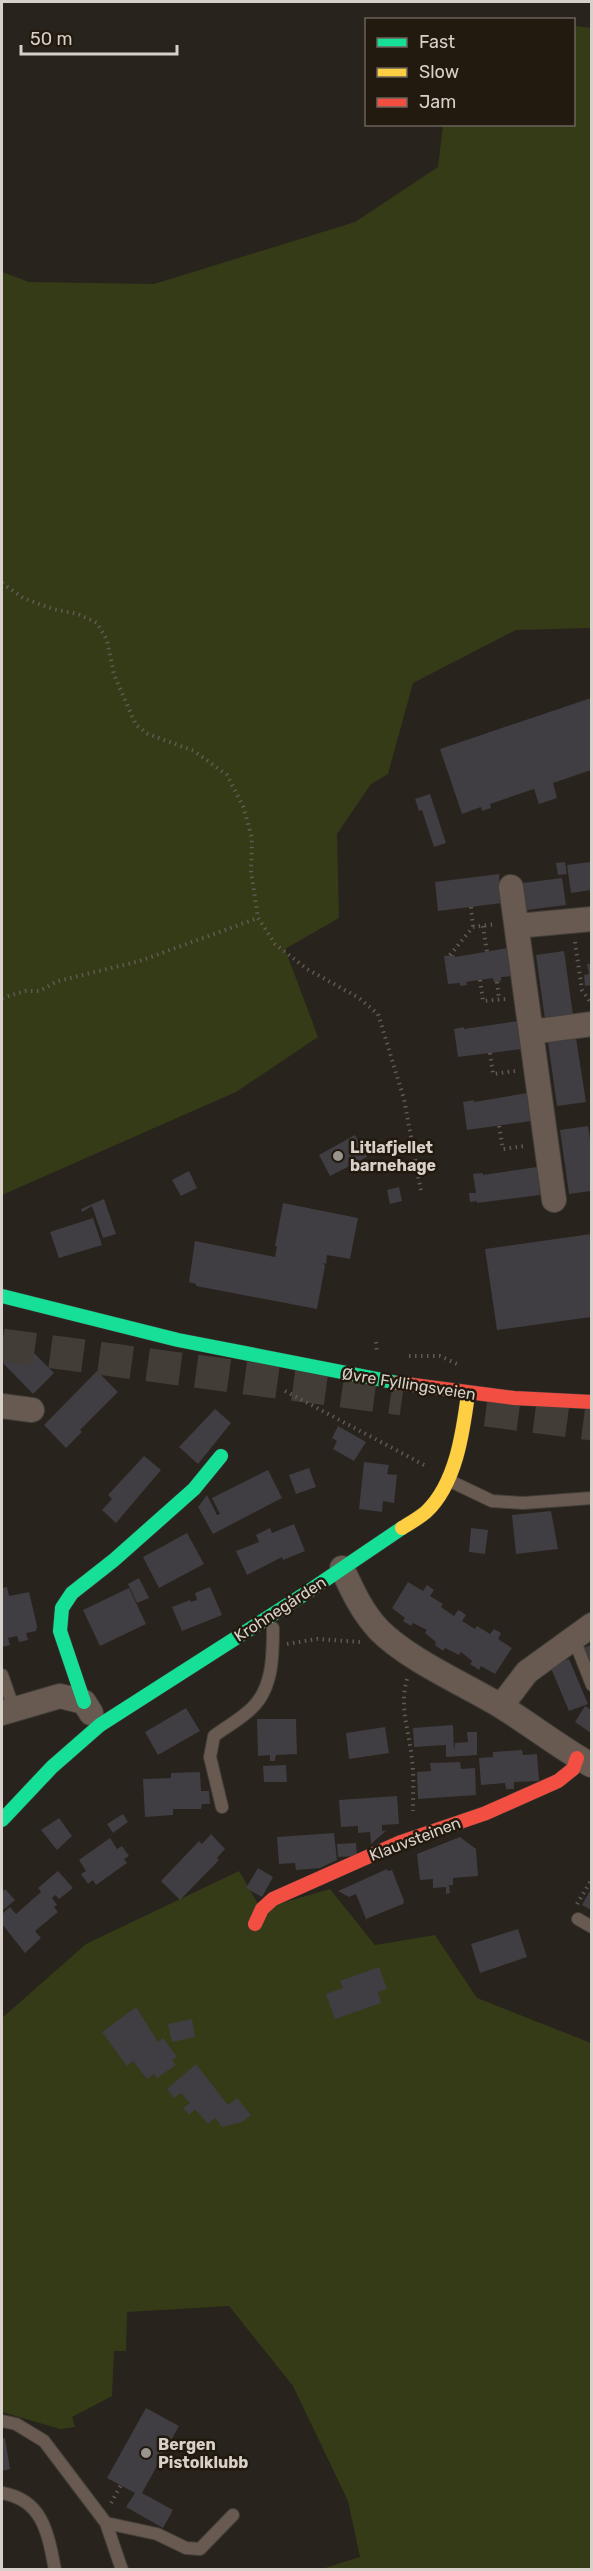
<svg xmlns="http://www.w3.org/2000/svg" width="593" height="2571" font-family="Rubik,sans-serif">
<style>
.green{fill:#353b16}
.building{fill:#403d43}
.lines{fill:none;stroke-linecap:round;stroke-linejoin:round}
.primary-tunnel{stroke:#423d37;stroke-width:33;stroke-dasharray:33 16;stroke-linecap:butt}
.lane-casing{stroke:#433f3a;stroke-width:14}
.street-casing{stroke:#433f3a;stroke-width:26}
.fast-casing{stroke:#433f3a;stroke-width:15}
.slow-casing{stroke:#433f3a;stroke-width:15}
.jam-casing{stroke:#433f3a;stroke-width:15}
.path{stroke:#625952;stroke-width:4;stroke-dasharray:1.5 4.5;stroke-linecap:butt}
.lane{stroke:#685a51;stroke-width:12}
.street{stroke:#685a51;stroke-width:24}
.fast{stroke:#16e098;stroke-width:14}
.slow{stroke:#ffcf43;stroke-width:14}
.jam{stroke:#f24e42;stroke-width:14}
.poi-dot{fill:#9a948d;stroke:#231a0f;stroke-width:2}
.labels{text-anchor:middle;dominant-baseline:central;stroke-width:5;stroke-linejoin:round;paint-order:stroke}
.poi-label{font-size:16px;font-weight:bold;fill:#d7d1ca;stroke:#231a0f;text-anchor:start}
.street-label{font-size:16px;fill:#d7d1ca;stroke:#231a0f}
</style>
<rect width="100%" height="100%" fill="#28231d"/>
<path class="green" d="M574 26 592 28 591 628 516 630 413 683 388 774 371 784 337 834 339 918 285 949 318 1037 236 1092 2 1195V272L29 282 154 284 355 222 438 167 443 125 574 124Z
M239 1871 261 1909 330 1889 375 1945 435 1935 477 1998 591 2043V2569H322L360 2557 348 2501 293 2386 229 2306 127 2312 126 2351H114L112 2396 72 2417 75 2427 60 2429 2 2412V2018L86 1944Z"/>
<path class="building" d="M591 698V770L553 783 557 798 539 804 534 789 490 804 491 808 482 811 481 807 462 814 440 749Z
M430 794 446 843 434 847 422 810 419 811 415 799Z
M565 862 567 874 558 875 556 863Z
M591 862V890L571 893 567 865Z
M499 874 502 903 438 911 435 882Z
M562 878 566 905 527 910 523 883Z
M508 948 512 976 501 977V981L497 982H494L493 978 466 982 467 985 460 986V983L448 984 444 956 455 955V957Z
M564 951 573 1015 545 1019 536 955Z
M587 964H591V985L585 986 584 975 589 974Z
M518 1021 522 1049 458 1057 454 1029 464 1027V1029Z
M576 1038 586 1102 557 1106 548 1042Z
M527 1093 531 1121 467 1130 463 1102 474 1100V1102Z
M588 1126 591 1146V1191L569 1194 560 1130Z
M355 1135 367 1157 330 1176 319 1155Z
M537 1167 540 1195 477 1203V1201L470 1202 469 1193H476L473 1174 483 1173V1175Z
M189 1171 197 1188 181 1196 172 1180Z
M399 1187 402 1201 390 1204 387 1190Z
M104 1199 116 1234 103 1238 92 1206 82 1212 81 1209Z
M283 1203 358 1218 350 1259 327 1255 326 1264 323 1263 325 1266 317 1309 196 1286V1284L189 1282 195 1241 275 1257 277 1246H275Z
M93 1218 102 1245 59 1258 50 1232Z
M591 1234V1317L497 1330 485 1249Z
M24 1343 54 1373 33 1394 3 1363Z
M97 1371 118 1392 80 1430 82 1432 66 1448 44 1425Z
M215 1409 231 1423 198 1464 179 1447Z
M338 1426 366 1442 354 1461 333 1449 337 1441 332 1438Z
M144 1456 161 1470 116 1523 102 1510 112 1499 108 1495Z
M364 1462 389 1465 387 1474 397 1475 394 1503 383 1501 382 1512 359 1509Z
M309 1468 316 1487 296 1494 289 1475Z
M268 1470 282 1498 213 1534 198 1507 207 1495 217 1515 220 1514 212 1498Z
M551 1511 558 1549 516 1554 512 1515Z
M294 1524 305 1551 283 1560 282 1557 247 1575 236 1551 259 1542 256 1535 270 1528 272 1533Z
M471 1528 488 1530 485 1554 469 1552Z
M187 1533 204 1564 159 1588 143 1557Z
M139 1578 149 1598 137 1603 128 1584Z
M408 1582 423 1591 427 1585 434 1590 430 1596 443 1604 441 1607 454 1616 458 1610 462 1612 466 1615 462 1621 475 1629 477 1626 490 1634 494 1629 501 1633 498 1639 512 1648 495 1674 481 1666 479 1670 475 1667 470 1664 472 1661 461 1652 459 1655 445 1648 443 1651 435 1645 436 1642 425 1633 427 1630 413 1623 411 1626 403 1621 405 1618 392 1608Z
M7 1587 9 1596 29 1592 37 1626 36 1631 26 1633 28 1640 19 1642 17 1636 8 1638 10 1645 2 1647V1588Z
M210 1587 222 1615 182 1631 172 1607 190 1600 191 1602 197 1600 195 1593Z
M129 1588 146 1624 100 1646 83 1610Z
M591 1645V1667L590 1668 583 1648Z
M569 1659 588 1704 569 1711 550 1666Z
M585 1706 591 1710V1733L575 1722Z
M186 1708 200 1731 158 1755 145 1732Z
M257 1719H296L297 1754 276 1755 275 1761H270V1755L258 1756Z
M453 1725 454 1751 455 1743 468 1742 467 1732H477V1755L446 1757V1745L414 1747 413 1728Z
M385 1727 389 1753 349 1759 346 1733Z
M522 1750 523 1755 537 1754 539 1781 514 1782V1789H506L505 1783 481 1785 479 1758 493 1757V1752Z
M460 1762 461 1769 475 1768 476 1795 418 1799 417 1772 431 1771 430 1763Z
M286 1765 287 1782H264L263 1766Z
M200 1772 201 1791H209L210 1804H202L201 1809H173V1815L145 1817 143 1779 171 1778V1773Z
M397 1796 399 1824 382 1825V1831L387 1830 371 1844 370 1832 358 1833V1826L341 1827 339 1800Z
M123 1814 128 1822 113 1833 107 1824Z
M59 1818 72 1836 57 1850 41 1830Z
M334 1833 337 1860 320 1868 296 1870 295 1863 279 1864 277 1837Z
M211 1834 225 1849 217 1858 219 1860 180 1900 161 1881 199 1841 202 1844Z
M460 1837 476 1849 478 1876 453 1878V1885H449L450 1893 446 1894V1887L433 1888V1879L420 1880 417 1854Z
M110 1838 117 1849 122 1846 129 1856 124 1859 127 1863 96 1885 93 1880 88 1884 81 1874 86 1871 79 1860Z
M356 1843 357 1856 338 1857 337 1844Z
M258 1868 273 1877 262 1897 246 1888Z
M387 1869 388 1871 392 1870 404 1901 403 1904 366 1919 356 1894 349 1897 338 1891Z
M58 1871 73 1888 59 1899 55 1895 52 1898 57 1905 54 1907 58 1912 35 1931 41 1938 25 1953 2 1924V1914L10 1907 16 1914 41 1892 38 1888Z
M5 1889 15 1900 2 1911V1892Z
M591 1889V1910L582 1905Z
M518 1929 527 1957 480 1973 471 1944Z
M379 1967 387 1989 378 1992 381 2003 335 2019 326 1994 343 1988 340 1981Z
M136 2007 158 2042 163 2038 177 2057 172 2060 176 2065 157 2078 154 2074 147 2079 133 2061 127 2066 102 2032Z
M192 2019 195 2037 172 2042 168 2024Z
M196 2064 228 2105 237 2098 251 2115 242 2122 222 2127 215 2118 208 2124 195 2109 189 2115 183 2108 190 2103 181 2093 174 2098 167 2089Z
M146 2408 179 2426 142 2493 173 2510 163 2528 126 2507 135 2493 107 2478Z
M5 2438 10 2469 2 2471V2439Z"/>
<g class="lines">
<path class="primary-tunnel" d="M2 1345 402 1399
M486 1410 592 1424"/>
<defs>
<path id="lane" d="M448 1480 492 1501 523 1503 592 1498
M574 1639 592 1685
M2 1675 14 1709
M222 1807 210 1757 214 1736C226 1727 241 1719 252 1708 273 1688 273 1655 273 1628
M578 1919 592 1927
M2 2421 16 2424 44 2441 106 2523 122 2570
M2 2493C43 2500 48 2533 55 2570
M106 2523 157 2534 186 2548 200 2549 233 2515"/>
<path id="street" d="M511 887 554 1200
M517 926 592 919
M531 1032 592 1024
M2 1406 32 1410
M342 1568C352 1590 362 1612 379 1630 409 1660 462 1683 499 1705 530 1724 559 1747 591 1765
M501 1706 527 1672 592 1625
M2 1713 60 1696 84 1702 91 1713"/>
<path id="fast" d="M2 1296 178 1340 398 1383
M84 1702 60 1631 62 1608 72 1593 114 1560 194 1489 221 1456
M2 1820 52 1767 100 1725 303 1595 402 1528"/>
<path id="slow" d="M402 1528C410 1523 419 1518 426 1512 456 1484 463 1432 468 1394"/>
<path id="jam" d="M398 1383 514 1398 592 1402
M255 1924 262 1909 273 1899 401 1842 486 1813 558 1781 573 1769 577 1758"/>
</defs>
<use href="#lane" class="lane-casing"/>
<use href="#street" class="street-casing"/>
<use href="#fast" class="fast-casing"/>
<use href="#slow" class="slow-casing"/>
<use href="#jam" class="jam-casing"/>
<path class="path" d="M2 583 23 598 53 609 78 614 97 623 107 640 114 675 136 725 148 734 194 751 227 775 243 806 252 838 251 871 258 918 275 944 307 969 359 998 378 1014 404 1099 421 1191
M471 907 473 927
M483 926 487 952
M575 942 582 990 591 1003
M450 955 473 927 496 924
M480 980 483 1001 506 999
M497 982 499 999
M2 998 25 991H39L58 981 140 961 258 918
M490 1053 493 1074 515 1071
M499 1126 503 1149 524 1146
M376 1342 377 1353
M409 1356H440L457 1364
M285 1391 426 1466
M287 1644 317 1639 360 1642
M407 1679C399 1707 409 1731 412 1759 414 1775 413 1794 413 1811
M577 1904 592 1879
M111 2503 121 2485"/>
<use href="#lane" class="lane"/>
<use href="#street" class="street"/>
<use href="#fast" class="fast"/>
<use href="#slow" class="slow"/>
<use href="#jam" class="jam"/>
</g>
<g class="poi-dot">
<circle cx="338" cy="1156" r="6"/>
<circle cx="146" cy="2453" r="6"/>
</g>
<g class="labels">
<g class="poi-label">
<text x="350" y="1147">Litlafjellet<tspan x="350" dy="18">barnehage</tspan></text>
<text x="158" y="2444">Bergen<tspan x="158" dy="18">Pistolklubb</tspan></text>
</g>
<g class="street-label">
<text transform="translate(409 1384) rotate(9)">Øvre Fyllingsveien</text>
<text transform="translate(280 1609) rotate(-33)">Krohnegården</text>
<text transform="translate(415 1839) rotate(-21)">Klauvsteinen</text>
</g>
</g>
<rect width="593" height="2571" fill="none" stroke="#d7d1ca" stroke-width="6"/>
<rect x="365" y="18" width="210" height="108" fill="#231a0f" stroke="#6b635a" stroke-width="1.5"/>
<rect x="377" y="38" width="30" height="9" fill="#16e098" stroke="#6b635a" stroke-width="1.5"/>
<text x="419" y="48" font-size="18" fill="#d7d1ca">Fast</text>
<rect x="377" y="68" width="30" height="9" fill="#ffcf43" stroke="#6b635a" stroke-width="1.5"/>
<text x="419" y="78" font-size="18" fill="#d7d1ca">Slow</text>
<rect x="377" y="98" width="30" height="9" fill="#f24e42" stroke="#6b635a" stroke-width="1.5"/>
<text x="419" y="108" font-size="18" fill="#d7d1ca">Jam</text>
<path d="M21 45v9h156v-9" fill="none" stroke="#d7d1ca" stroke-width="3"/>
<text x="30" y="45" font-size="18" fill="#d7d1ca" stroke="#231a0f" stroke-width="4.5" paint-order="stroke">50 m</text>
</svg>
